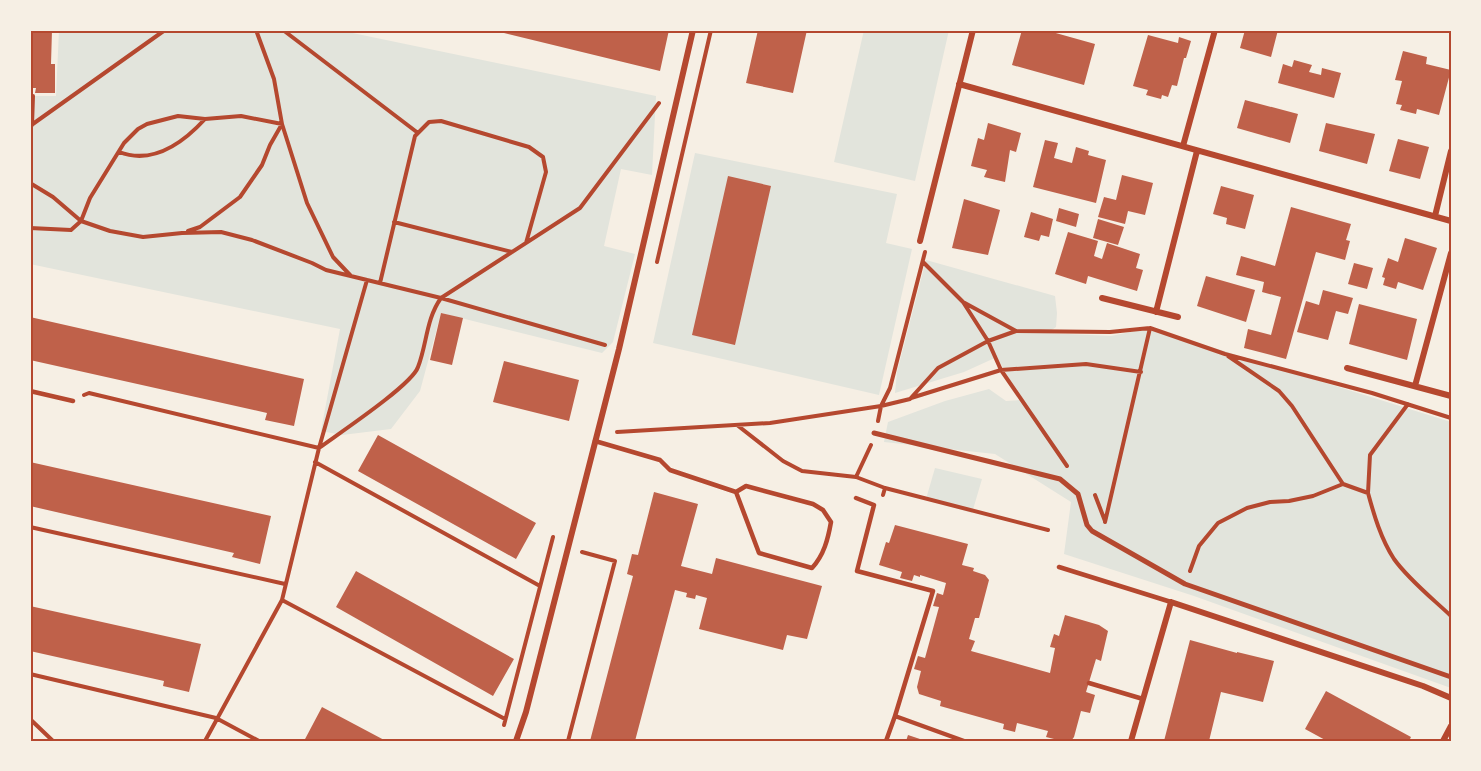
<svg xmlns="http://www.w3.org/2000/svg" width="1481" height="771" font-family="Barlow,sans-serif">
<style>
.green{fill:#e2e4dc}
.building{fill:#bf614a}
.lines{fill:none;stroke-linecap:round;stroke-linejoin:round}
.path{stroke:#b5482f;stroke-width:4}
.service{stroke:#b5482f;stroke-width:4.5}
.pedestrian{stroke:#b5482f;stroke-width:5}
.minor{stroke:#b5482f;stroke-width:6}
.neatline{fill:none;stroke:#b5482f;stroke-width:2}
</style>
<rect width="100%" height="100%" fill="#f6efe4"/>
<path class="green" d="M59 30H338L656 96 652 175 621 169 604 246 635 254 613 342 602 353 441 313 420 391 391 429 342 435 321 431 340 329 30 264V96H56Z
M864 30H949L915 181 834 162Z
M695 153 897 194 886 243 912 249 879 395 653 343Z
M926 260 1055 296 1057 313 1056 327 1047 333 1111 336 1150 328 1451 422V688L1194 596 1064 554 1071 502 995 454 884 442 888 422 945 401 989 389 1006 401 1021 400 997 357 964 372 895 393 897 372Z
M935 468 982 479 972 513 926 499Z"/>
<path class="building" d="M30 30H52L51 64H55V93H35L36 88H30Z
M492 30H669L660 71Z
M758 30H807L793 93 746 83Z
M1022 30H1045L1095 44 1084 85 1012 65Z
M1245 30H1278L1271 57 1240 48Z
M1148 35 1178 43 1179 37 1191 41 1186 58H1184L1177 86 1172 85 1168 97 1162 95 1161 99 1146 95 1148 90 1133 86Z
M1403 51 1427 57 1426 64 1451 70 1439 115 1417 109 1416 114 1400 110 1402 105 1396 104 1402 81 1395 80Z
M1294 60 1312 65 1309 72 1321 75 1322 68 1341 73 1334 98 1278 83 1283 64 1292 67Z
M1245 100 1298 114 1290 143 1237 128Z
M988 123 1021 133 1016 152 1010 150 1005 182 984 177 987 170 971 166 978 138 984 140Z
M1326 123 1375 134 1367 164 1319 151Z
M1398 139 1429 147 1420 179 1389 171Z
M1045 140 1058 143 1054 158 1072 163 1076 147 1089 151 1088 155 1106 160 1096 203 1033 187Z
M1122 175 1153 183 1145 215 1128 211 1125 224 1098 217 1104 197 1116 200Z
M728 176 771 186 735 345 692 335Z
M1221 186 1254 195 1245 229 1226 224 1227 218 1213 214Z
M964 199 1000 210 988 255 952 248Z
M1291 207 1351 224 1346 240 1350 241 1345 260 1316 252 1286 359 1244 348 1248 329 1271 335 1281 297 1262 292 1264 282 1236 275 1241 256 1275 266Z
M1059 208 1079 214 1076 227 1056 221Z
M1031 212 1053 219 1049 237 1041 235 1039 241 1024 237Z
M1098 219 1124 227 1118 245 1093 238Z
M1068 232 1098 241 1094 256 1102 259 1107 243 1140 254 1136 268 1143 270 1137 291 1088 276 1086 284 1055 274Z
M1405 238 1437 248 1423 290 1398 282 1396 289 1383 285 1385 278 1382 277 1388 258 1398 262Z
M1354 263 1373 268 1367 289 1348 284Z
M1206 276 1255 290 1246 322 1197 306Z
M1323 290 1353 298 1348 314 1336 311 1328 340 1297 332 1306 301 1319 305Z
M1359 304 1417 319 1407 360 1349 344Z
M441 313 463 318 452 365 430 360Z
M30 317 304 379 294 426 265 420 267 413 30 360Z
M504 361 579 380 569 421 493 402Z
M378 435 536 523 516 559 358 471Z
M30 462 271 516 260 564 232 557 234 553 30 506Z
M654 492 698 504 681 566 712 574 716 558 822 586 807 639 787 635 783 650 699 629 707 598 696 595 695 599 686 597 687 593 675 590 635 741H590L633 576 627 574 632 554 638 555Z
M895 525 968 544 962 565 974 568 973 571 985 575 989 580 979 618H975L969 639 975 641 971 651 1050 673 1055 648 1050 647 1054 634 1059 636 1065 615 1099 625 1108 631 1101 661 1096 659 1086 692 1095 695 1090 713 1081 711 1074 737 1071 741H1062L1046 737 1048 731 1017 723 1015 732 1003 729 1004 724 940 706 941 701 919 694 917 687 921 671 914 669 918 656 925 658 939 607 933 606 937 593 943 595 946 583 920 575V577L914 575 912 581 900 578 902 572 879 565 886 542 889 543Z
M356 571 514 659 493 696 336 607Z
M30 606 201 644 189 692 163 686 164 681 30 651Z
M1190 640 1237 653V652L1274 661 1263 702 1221 692 1209 741H1164Z
M1326 691 1411 737 1409 741H1327L1305 729Z
M322 707 386 741H304Z
M908 735 926 741H906Z"/>
<g class="lines">
<path class="path" d="M256 30 274 79 282 124 307 203 333 257 351 276
M283 30 418 133
M30 96H33L32 125
M30 126 165 30
M119 152C153 165 183 143 205 119
M30 183 53 197 81 221 110 231 143 237 182 233 221 232 252 240 312 263 326 270 441 298 605 345
M394 222 512 252
M30 228 71 230 81 221 90 198 124 143 138 129 147 124 178 116 205 119 241 116 282 124 270 145 262 165 240 197 200 227 188 231
M657 262 711 30
M923 262 963 302 1016 331
M380 283 415 136 429 122 441 121 529 147 543 157 546 172 526 243
M963 302 988 341 1001 370 1067 466
M1228 356 1279 391 1292 406 1343 484 1368 493C1374 515 1381 539 1394 559 1409 580 1432 598 1451 616
M84 395 89 393 319 448C338 434 412 385 418 367 427 344 426 319 441 298L580 208 659 103
M911 398 1001 370 1086 364 1141 372
M878 421 881 406 890 388 925 252
M737 425 783 461 802 471 856 477 885 488
M617 432 770 423 881 406 910 399 938 368 988 341 1016 331 1110 332 1150 328 1225 354 1372 393 1451 418
M315 462 540 586
M856 477 871 445
M1368 493 1370 455 1408 404
M883 495 885 488 1048 530
M1095 495 1105 521
M1105 522 1150 328
M30 527 285 584
M1190 571 1199 546 1218 523 1247 508 1270 502 1289 501 1313 496 1343 484
M282 600 505 719
M30 674 216 718 259 741
M30 719 53 741
M504 725 553 537
M205 741 282 600 319 448 367 280
M568 741 615 561 582 552"/>
<path class="service" d="M30 391 73 401
M595 441 660 460 670 470 736 492 759 553 812 568C824 555 828 539 831 522L823 510 813 504 746 486 736 492
M856 498 874 505 857 571 933 591 895 716 964 741
M1059 567 1171 602
M1089 683 1143 699
M886 741 895 716"/>
<path class="pedestrian" d="M874 433 1060 479 1078 494 1087 525 1092 531 1185 584 1451 677"/>
<path class="minor" d="M959 84 1451 221
M1183 146 1215 30
M1435 216 1451 151
M920 241 973 30
M1102 298 1178 317
M1156 312 1197 151
M1347 368 1451 396
M1415 386 1451 253
M516 741 526 712 619 349 693 30
M1131 741 1171 602 1423 686 1451 698
M1443 741 1451 726"/>
</g>
<rect width="1481" height="771" fill="none" stroke="#f6efe4" stroke-width="63"/>
<rect x="32" y="32" width="1418" height="708" class="neatline"/>
</svg>
